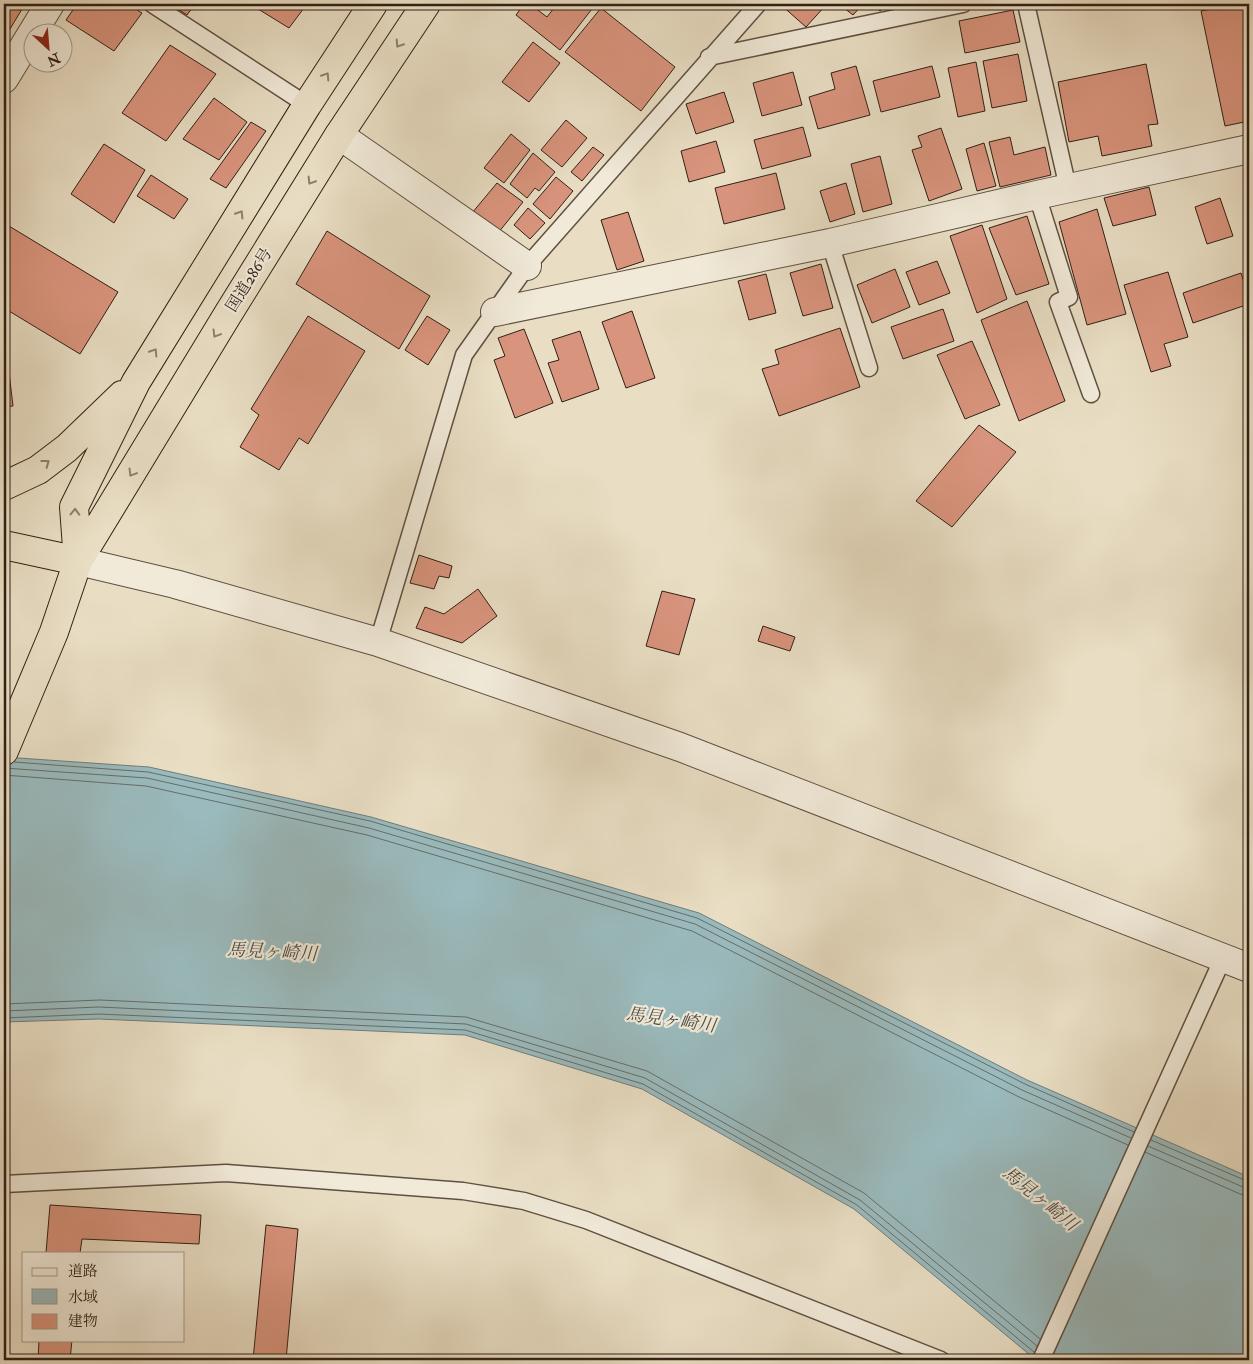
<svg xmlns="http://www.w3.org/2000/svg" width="1253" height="1364" font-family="'IM FELL Double Pica','Noto Serif JP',serif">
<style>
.water{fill:#9ababd;stroke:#707c7a}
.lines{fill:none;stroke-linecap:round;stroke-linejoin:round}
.shore{stroke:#666d69;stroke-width:1}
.building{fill:#d9947d;stroke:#312015}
.service-casing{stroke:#5f5041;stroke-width:19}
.minor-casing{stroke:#5f5041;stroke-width:30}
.tertiary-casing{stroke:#5f5041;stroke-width:30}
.trunk-casing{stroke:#312015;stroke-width:30}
.motorway-casing{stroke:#312015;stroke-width:30}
.service{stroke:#f1ead9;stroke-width:16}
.minor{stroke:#f1ead9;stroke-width:28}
.tertiary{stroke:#f1ead9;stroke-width:28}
.trunk{stroke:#e9dec4;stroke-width:28}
.motorway{stroke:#e9dec4;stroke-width:28}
.oneway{stroke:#8d7f6c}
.labels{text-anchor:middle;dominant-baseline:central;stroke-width:4.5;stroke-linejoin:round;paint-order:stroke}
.street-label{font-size:16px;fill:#312015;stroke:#f1ead9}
.water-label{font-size:18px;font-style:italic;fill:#504e47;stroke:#f1ead9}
</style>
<rect width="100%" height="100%" fill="#e9dec4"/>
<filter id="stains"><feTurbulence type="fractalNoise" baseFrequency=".004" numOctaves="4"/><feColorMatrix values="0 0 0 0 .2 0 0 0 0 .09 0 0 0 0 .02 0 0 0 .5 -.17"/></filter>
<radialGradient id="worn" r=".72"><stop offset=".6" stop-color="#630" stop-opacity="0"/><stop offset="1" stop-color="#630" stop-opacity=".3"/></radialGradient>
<path class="water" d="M4 757 149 767 371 817 699 913 1027 1080 1249 1177V1360H1036L854 1209 642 1089 465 1035 99 1019 4 1022Z"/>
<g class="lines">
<path class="shore" d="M14 762 148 772 370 821 697 918 1025 1084 1134 1132
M4 768 147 778 369 828 695 924 1022 1090 1131 1138
M4 775 146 786 367 835 692 931 1019 1097 1128 1145
M4 1004 100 1000 466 1017 647 1071 864 1193 1040 1339
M4 1011 99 1007 466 1024 645 1078 860 1200 1037 1346
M4 1018 99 1014 465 1030 643 1084 857 1205 1034 1352
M1151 1140 1249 1182
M1148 1146 1243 1187 1249 1188
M1145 1152 1240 1194 1249 1196"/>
</g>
<path class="building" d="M4 4H25L4 39Z
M77 4H128L142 13 114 51 66 20Z
M170 4H195L187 15Z
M250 4H307L289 28Z
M524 4H530L547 17 557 4 595 5 560 50 516 15Z
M780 4H824L826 5 806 27Z
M839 4H863L853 15Z
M872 4H887L880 11Z
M1236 4H1243L1249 32V121L1225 126 1201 11Z
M601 8 675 67 641 111 565 52Z
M1013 10 1020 42 965 53 959 21Z
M533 42 560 63 529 102 502 82Z
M170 45 216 74 166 141 122 113Z
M1018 54 1027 101 992 108 983 61Z
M976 62 985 111 958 117 948 68Z
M1146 64 1158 124 1148 125 1152 146 1102 156 1098 136 1069 142 1058 82Z
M856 66 870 115 818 129 809 97 835 89 831 73Z
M932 66 940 97 881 112 873 81Z
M793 72 802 105 762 116 753 83Z
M724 92 734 122 696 134 686 104Z
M214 98 247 122 219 160 183 139Z
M566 120 587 138 562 167 541 150Z
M251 122 266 131 226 188 210 179Z
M803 127 811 156 762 169 754 140Z
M941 128 962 189 929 201 912 150 922 147 918 136Z
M511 134 530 150 504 183 484 168Z
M1010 137 1014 155 1045 147 1051 175 1000 187 989 142Z
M716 141 725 172 689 182 681 151Z
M984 143 996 186 977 191 966 149Z
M104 144 145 170 114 223 71 194Z
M593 147 604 155 582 181 571 172Z
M533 153 555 172 539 191 535 188 527 198 510 184Z
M880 156 892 204 863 212 851 164Z
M776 173 785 209 724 224 715 188Z
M151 175 188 199 174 219 137 196Z
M556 177 573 191 550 219 533 204Z
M497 183 523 202 498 233 472 213Z
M846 183 855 214 830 222 820 191Z
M1149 187 1156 215 1113 226 1104 198Z
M1220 198 1233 236 1207 244 1195 207Z
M528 208 545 223 530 239 514 225Z
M1097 209 1126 314 1087 325 1059 222Z
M628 212 644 261 617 270 601 220Z
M1027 216 1049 284 1016 295 989 228Z
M4 223 118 292 80 354 4 308Z
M982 225 1007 299 977 313 950 236Z
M327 231 430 296 399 349 296 284Z
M1249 248V266L1244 250Z
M937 261 950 293 919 305 906 272Z
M821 264 833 308 803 316 790 273Z
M895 269 910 307 872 323 857 285Z
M1168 272 1188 337 1164 344 1171 366 1151 372 1124 285Z
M1241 273 1249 297V304L1193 323 1183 293Z
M766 274 776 313 749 320 738 281Z
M1027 301 1065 401 1019 421 981 320Z
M943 309 954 341 903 359 891 327Z
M632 311 655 378 626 388 602 322Z
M308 316 365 351 308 444 299 438 279 470 240 447 259 415 251 409Z
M427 316 450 330 428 365 405 350Z
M840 328 860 387 779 416 762 369 779 364 775 350Z
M524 329 553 403 515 418 494 360 505 356 498 338Z
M580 331 599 389 562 402 548 363 559 360 552 340Z
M4 339H5L13 406 4 407Z
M972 341 1000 405 965 419 937 355Z
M979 425 1016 452 952 527 916 501Z
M419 555 452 566 449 578 439 576 434 589 410 583Z
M478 589 497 616 462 643 416 628 425 607 444 614Z
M662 591 695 599 679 655 646 646Z
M763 626 795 637 790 651 758 641Z
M50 1205 201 1215 199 1244 82 1239 80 1253H46Z
M266 1225 298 1229 286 1360H253Z
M39 1340H72L70 1360H38Z"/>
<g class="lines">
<defs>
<path id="service" d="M152 4 307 105
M1026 4 1068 188
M709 57 963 4
M1037 195 1069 297 1058 302 1091 394
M830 243 869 368
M378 642 464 355 527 266 758 4
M4 1184 226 1173 463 1191 524 1201 586 1220 941 1360
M1041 1360 1223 958"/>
<path id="minor" d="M4 79 50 4
M339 135 527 266
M495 312 830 243 1037 195 1249 149"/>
<path id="tertiary" d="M78 561 175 584 378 642 680 747 1249 968"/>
<path id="trunk" d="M4 486 38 470 67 448 122 395
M4 545 78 561
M78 561 228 314 339 135 426 4
M78 561 74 507 136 382 307 105 373 4"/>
<path id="motorway" d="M4 751 54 632 78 561"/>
</defs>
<use href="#service" class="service-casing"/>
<use href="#minor" class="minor-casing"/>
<use href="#tertiary" class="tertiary-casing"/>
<use href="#trunk" class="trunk-casing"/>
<use href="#motorway" class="motorway-casing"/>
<use href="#service" class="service"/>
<use href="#minor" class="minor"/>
<use href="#tertiary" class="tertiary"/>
<use href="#trunk" class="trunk"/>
<use href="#motorway" class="motorway"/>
</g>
<defs><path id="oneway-chevron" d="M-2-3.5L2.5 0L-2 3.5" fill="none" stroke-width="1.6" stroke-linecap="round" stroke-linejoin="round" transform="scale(1.25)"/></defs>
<g class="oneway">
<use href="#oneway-chevron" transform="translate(399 44) rotate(123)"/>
<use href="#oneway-chevron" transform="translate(326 76) rotate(-57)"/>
<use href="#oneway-chevron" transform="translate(311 181) rotate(122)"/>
<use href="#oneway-chevron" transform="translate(240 214) rotate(-58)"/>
<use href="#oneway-chevron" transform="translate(216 334) rotate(121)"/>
<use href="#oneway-chevron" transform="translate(154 352) rotate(-58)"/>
<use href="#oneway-chevron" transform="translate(46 463) rotate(-37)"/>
<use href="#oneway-chevron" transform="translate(132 473) rotate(121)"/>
<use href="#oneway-chevron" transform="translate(75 512) rotate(-88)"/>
</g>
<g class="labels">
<g class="street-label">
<text transform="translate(249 280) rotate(-58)">国道286号</text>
</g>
<g class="water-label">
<text transform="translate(272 952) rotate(3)">馬見ヶ崎川</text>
<text transform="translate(671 1020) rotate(8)">馬見ヶ崎川</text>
<text transform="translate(1040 1199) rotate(39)">馬見ヶ崎川</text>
</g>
</g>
<rect width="1253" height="1364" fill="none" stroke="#e9dec4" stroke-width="20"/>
<rect x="5" y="5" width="1243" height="1354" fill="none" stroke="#312015" stroke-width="2.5"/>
<rect x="10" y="10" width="1233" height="1344" fill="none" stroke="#312015"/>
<rect x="22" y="1252" width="162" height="90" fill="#f1ead9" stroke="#a4998b"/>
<rect x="32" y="1268" width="25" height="8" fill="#f1ead9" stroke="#a4998b"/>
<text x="68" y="1276" font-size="15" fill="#312015">道路</text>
<rect x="32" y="1289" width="25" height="15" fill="#9ababd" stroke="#a4998b"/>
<text x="68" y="1302" font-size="15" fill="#312015">水域</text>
<rect x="32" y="1314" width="25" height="15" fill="#d9947d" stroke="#a4998b"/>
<text x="68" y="1326" font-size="15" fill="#312015">建物</text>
<g transform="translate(48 48) rotate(154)"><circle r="24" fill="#f1ead9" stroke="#a4998b"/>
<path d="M0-4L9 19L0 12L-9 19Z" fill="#8f2418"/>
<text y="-8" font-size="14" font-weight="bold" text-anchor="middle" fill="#312015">N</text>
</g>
<rect width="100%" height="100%" filter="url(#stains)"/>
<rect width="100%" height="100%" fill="url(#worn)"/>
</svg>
